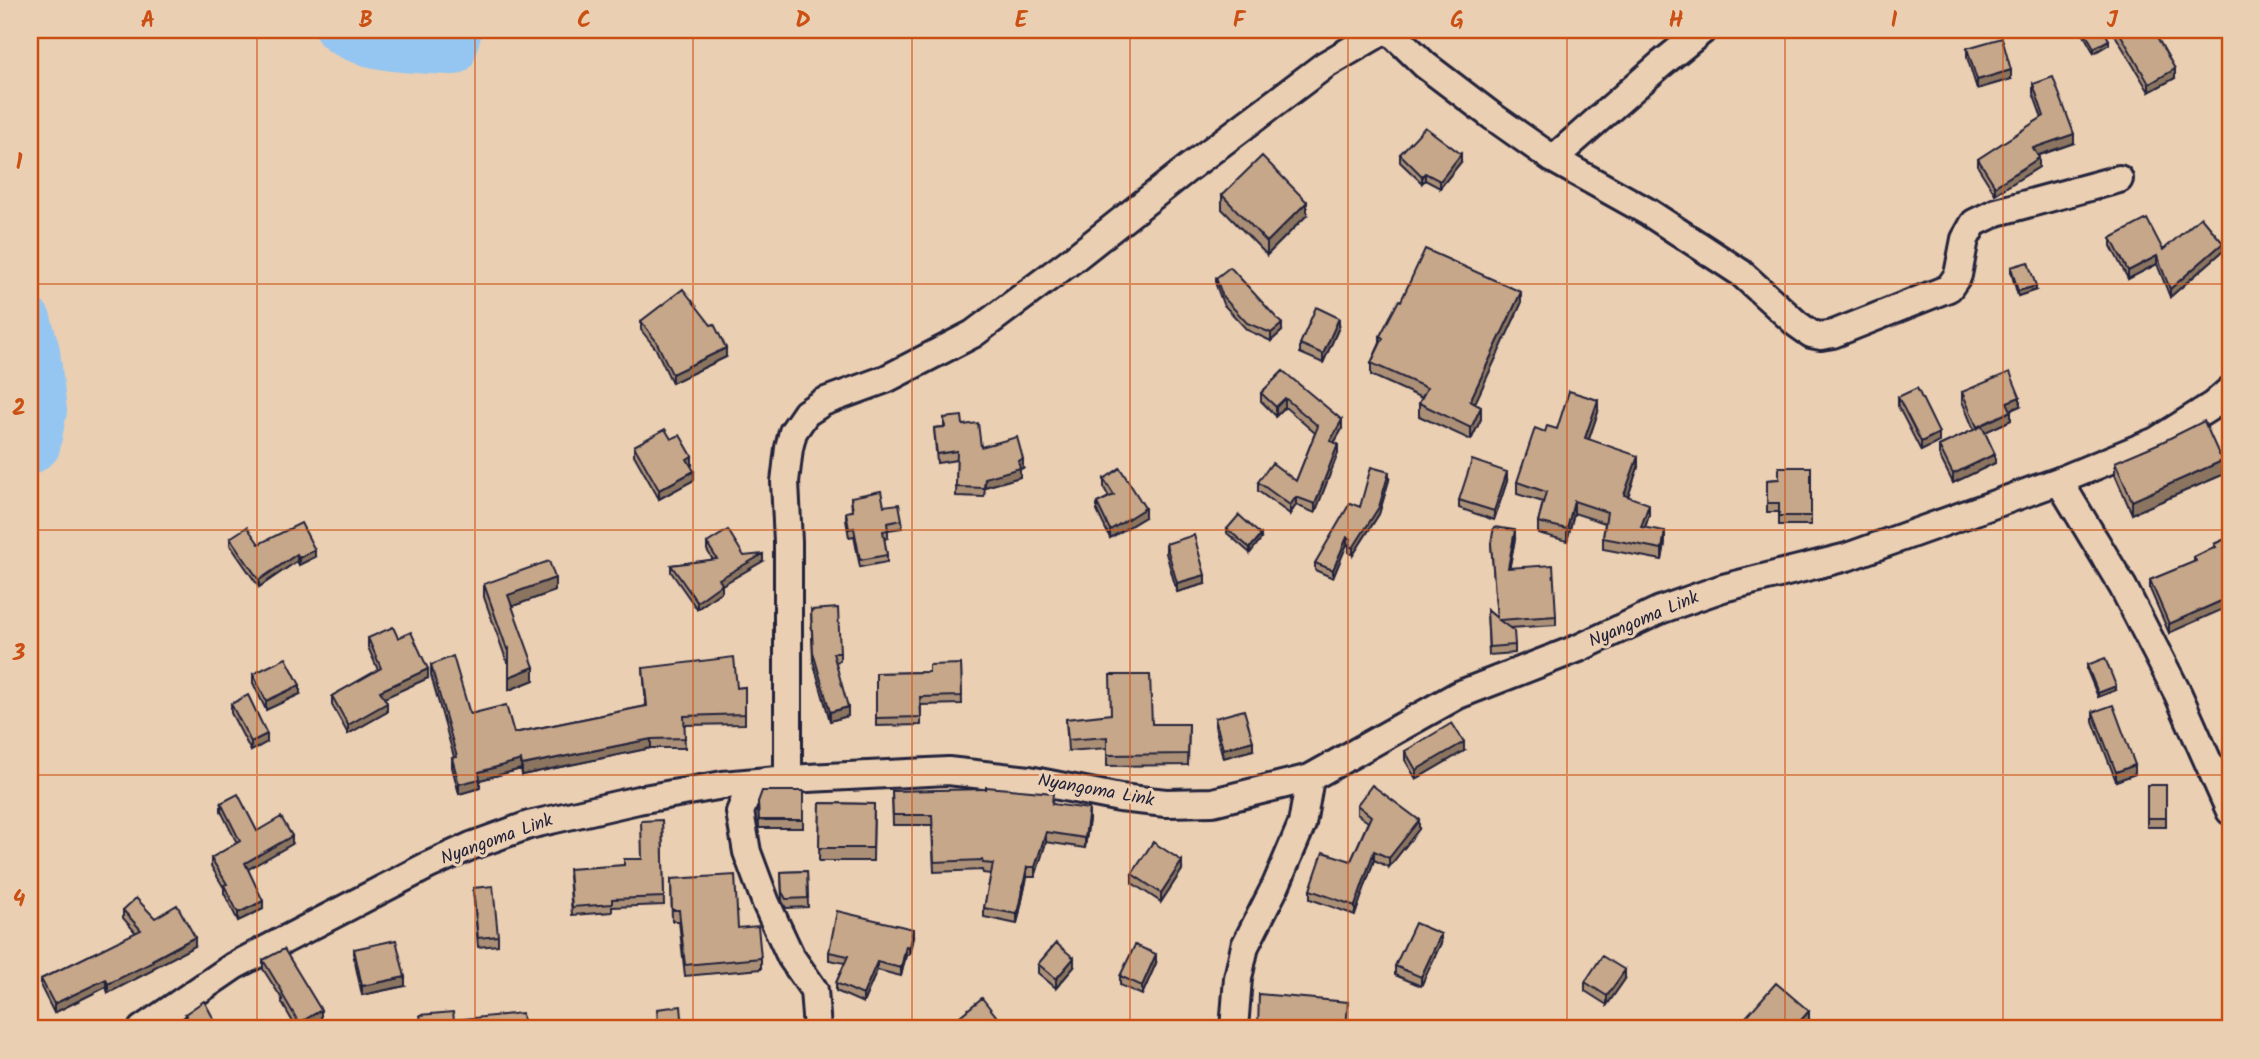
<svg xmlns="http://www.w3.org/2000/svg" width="2260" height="1059" font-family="Kalam,sans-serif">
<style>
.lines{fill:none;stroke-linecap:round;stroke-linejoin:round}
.river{stroke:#94c6f1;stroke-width:42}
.minor-casing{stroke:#22223b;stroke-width:32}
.minor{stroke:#ebcfb2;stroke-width:26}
.wall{fill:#ab9077;stroke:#22223b;stroke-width:2}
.shaded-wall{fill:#8b7561;stroke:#22223b;stroke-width:2}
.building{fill:#c7a78a;stroke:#22223b;stroke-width:2}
.grid{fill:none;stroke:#ca5113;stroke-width:2;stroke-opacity:0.55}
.labels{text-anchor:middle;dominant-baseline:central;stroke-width:6;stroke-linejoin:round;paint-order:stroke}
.street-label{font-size:18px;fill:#22223b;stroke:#ebcfb2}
.neatline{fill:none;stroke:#ca5113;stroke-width:2.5}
.grid-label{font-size:23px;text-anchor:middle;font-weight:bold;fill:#ca5113}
</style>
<rect width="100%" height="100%" fill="#ebcfb2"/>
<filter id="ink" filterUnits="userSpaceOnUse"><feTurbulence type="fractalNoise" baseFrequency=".0143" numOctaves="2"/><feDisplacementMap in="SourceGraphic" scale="14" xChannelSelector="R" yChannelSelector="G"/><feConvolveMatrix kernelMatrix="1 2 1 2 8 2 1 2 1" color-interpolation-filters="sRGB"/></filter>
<g filter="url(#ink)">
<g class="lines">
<path class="river" d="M336 30C361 52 421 53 454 54L461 30
M30 319 39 351 46 411 39 447 30 454"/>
<defs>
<path id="minor" d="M1389 30 1425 65 1492 116 1553 159 1648 212 1741 273 1797 324 1811 334 1821 336 1833 334 1949 288 1958 275 1965 239 1974 223 1997 212 2119 179
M1553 159 1660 65 1703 30
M2059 481 2123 587 2178 694 2230 811
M788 779V542L785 482 789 448 793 432 806 413 823 402 886 379 973 334 1072 260 1187 169 1325 65 1385 30
M752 783 740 812 747 852 766 903 791 957 814 990 817 1029
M142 1029 234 966 427 866 471 846 529 825 638 800 723 785 788 779 948 771 1029 780 1120 798 1166 803 1213 802 1310 778 1458 695 1579 648 1660 610 1723 588 1847 557 2059 481 2156 441 2213 405 2230 390
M1234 1029 1238 978 1245 946 1276 885 1302 824 1310 778"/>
</defs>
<use href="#minor" class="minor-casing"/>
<use href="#minor" class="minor"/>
</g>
<path class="wall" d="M2081 30H2104L2109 44 2094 53Z
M2112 30H2158V34L2156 35 2175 78 2149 92Z
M1967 48 2011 79 1977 89 1967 57Z
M2033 84 2074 143 2037 156 2039 167 1995 194 1978 167V159L2042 118 2033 93Z
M1400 154 1461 162 1440 188 1425 180 1422 183 1400 162Z
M1222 195 1307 215 1267 255 1222 209Z
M2111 238 2163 250 2223 251 2170 297 2157 264 2128 279 2111 246Z
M2011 267 2036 290 2018 296 2011 272Z
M1216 278 1282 331 1271 341 1247 330 1223 304 1216 285Z
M1401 301 1521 304 1474 404 1481 419 1471 440 1419 416V403L1422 398 1371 375V363L1380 343V336Z
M641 321 726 357 672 383 656 349 641 330Z
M1339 327 1323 363 1300 353V344Z
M1283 371 1342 429 1334 443 1338 453 1315 513 1296 505 1290 514 1258 491V482L1296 481 1315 433 1285 407 1276 416 1261 401V393Z
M1962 392 2020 406 2011 410V420L1985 432 1995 463 1953 483 1939 455V446L1974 430 1962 401Z
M1898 397 1939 442 1921 451 1898 406Z
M1598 412 1589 439 1638 467 1628 497 1649 515 1645 528 1665 543 1662 560 1603 549V538L1605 523 1574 513 1567 541 1538 533V522L1543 502 1517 494V482L1545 432 1557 429Z
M944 418 963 425 981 447 1023 468 1020 469V477L985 487 984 497 956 496 957 460 937 463 934 428 944 427Z
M671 439 692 465 691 466 694 480 659 499 634 455V446Z
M2115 462 2222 475 2132 514 2115 475Z
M1811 467V525H1779V512H1767V480L1779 479Z
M1104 479 1145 517 1110 538 1097 511V503L1109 497 1104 488Z
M1389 480 1379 514 1353 555 1349 553V546L1347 544 1333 578 1315 570V563L1360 507Z
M1507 481 1494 520 1459 508V500Z
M851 497 884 506 902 520V528L888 530V538L884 539 887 555V562L860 567 854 536 849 537 846 520V512L852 511Z
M1227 529 1261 539 1250 553 1227 533Z
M2230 537 2169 633 2150 589V580L2194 562V557L2214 547V544Z
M230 538 315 557 299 565 297 561 259 587 230 545Z
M1515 539 1509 568 1556 616V625L1510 628 1515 645V653L1489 655 1487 610 1497 618 1491 543Z
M707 543 744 556 763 561 722 585V591L697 609 671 572V565L713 560 707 550Z
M1166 544 1205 584 1177 592 1166 553Z
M484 584 555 591 512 606 534 680 509 690V661L507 662 484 597Z
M811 610 840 653V661L835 662 848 716 830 721 813 661Z
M368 638H398L428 678 383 698 387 712 348 734 332 705V696L378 670 368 647Z
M961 664 962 704 921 705V725L876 726V673L929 672Z
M431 665 470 714 514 733 646 706 643 668 737 688 745 687V724L684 725 685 748H651L522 775 521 769 480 780V788L459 794 452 767V758L454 757 431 675Z
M2087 665 2116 690 2098 697 2087 670Z
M253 674 300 694 266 710 253 683Z
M231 704 267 742 251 751 231 713Z
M2093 712 2135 774 2116 781 2093 721Z
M1215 718 1253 750 1223 758 1215 726Z
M1066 719 1152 724H1189L1188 765 1107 766V748L1068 751Z
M1405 751H1464L1416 779 1405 760Z
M2147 785H2166V827H2147Z
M803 791V828H759L758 802Z
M892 791 1053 804 1089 819 1085 848 1046 842 1035 877H1027L1017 924 984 917V908L991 874 983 873 982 870 934 872 932 825H893Z
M221 803 257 831 292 844 248 869 263 909 238 921 224 893V888L211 866V858L237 843 221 811Z
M820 803 874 804 873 861H819Z
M1357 805 1419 829 1389 867 1374 860 1355 915 1310 899V890L1351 861 1368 822 1357 814Z
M662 820 664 905 612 907V912L572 915 569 876 624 865 642 859Z
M1182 870 1161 902 1132 883V874Z
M807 871 808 907 786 908 782 901 781 872Z
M671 879 738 928 761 958V969L685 976 679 921H672Z
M473 888 498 936V945L478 947Z
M123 910 155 918 195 946 153 968V970L108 993 106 987 54 1013 41 987V979L136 933 123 918Z
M913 937 909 955H906L901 976 877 970 863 1003 836 991V983L845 963 829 960V952Z
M1441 943 1421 986 1395 975V966Z
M354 949 405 986 362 995 354 958Z
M263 960 321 1019 303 1029H297L282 1003V999L263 969Z
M1156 963 1142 995 1120 985V976Z
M1038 964 1074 967 1056 988 1038 973Z
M1625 979 1607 1005 1585 991V982Z
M185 1014 216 1028 213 1029H191L185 1018Z
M1746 1017 1809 1020 1801 1029H1751L1746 1025Z
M955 1020 1004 1029H956L955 1027Z"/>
<path class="shaded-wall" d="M2152 30H2158V34L2152 37Z
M2109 40V44L2094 53V48Z
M2175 69V78L2149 92V84Z
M2011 70V79L1977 89V80Z
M2074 134V143L2033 157V148Z
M1461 154V162L1440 188V181Z
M2039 158V167L1995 194V186Z
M1425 173V180L1422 183V176Z
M1307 202V215L1267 255V242Z
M2223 243V251L2170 297V289Z
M2157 256V264L2128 279V271Z
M2036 286V290L2018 296V291Z
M1521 292V304L1470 414V401Z
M1339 318V327L1323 363V354Z
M1282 324V331L1271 341V333Z
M726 348V357L672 383V374Z
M2020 397V406L2007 411V402Z
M1285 398V407L1276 416V407Z
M1598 400V412L1585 450V438Z
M1481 407V419L1471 440V428Z
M2011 411V420L1977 436V427Z
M1342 420V429L1330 450V441Z
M1939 433V442L1921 451V442Z
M1338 444V453L1315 513V504Z
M1995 454V463L1953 483V474Z
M692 456V465L687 468V459Z
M1638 456V467L1624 507V495Z
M1023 459V468L1020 469V477L985 487V478Z
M2222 461V475L2132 514V501Z
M694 471V480L659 499V490Z
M1389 472V480L1379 514 1353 555V548Z
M1507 472V481L1494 520V511Z
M1296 497V505L1290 514V505Z
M1574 501V513L1567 541V529Z
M1649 504V515L1641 539V527Z
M1145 508V517L1110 538V530Z
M1515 530V539L1508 576V568Z
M1665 531V543L1662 560V549Z
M1261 535V539L1250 553V548Z
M1347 537V544L1333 578V570Z
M315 550V557L299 565V558Z
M297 554V561L259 587V580Z
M763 554V561L722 585V591L697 609V602L719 579Z
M1205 575V584L1177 592V583Z
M555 578V591L508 608V595Z
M2230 597V606L2169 633V624Z
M534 667V680L509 690V677Z
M428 669V678L380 700V691Z
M300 685V694L266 710V701Z
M2116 686V690L2098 697V693Z
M387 703V712L348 734V725Z
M848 707V716L830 721V712Z
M267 734V742L251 751V742Z
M651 739V748L522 775V765Z
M1253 741V750L1223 758V749Z
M1464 742V751L1416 779V770Z
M521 760V769L480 780V788L459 794V784L479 772Z
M2135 765V774L2116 781V772Z
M1089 809V819L1085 848V838Z
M1419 820V829L1389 867V858Z
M1046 832V842L1035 877V867Z
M292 836V844L245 871V863Z
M1374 851V860L1355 915V906Z
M1182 861V870L1161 902V893Z
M1027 867V877L1017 924V914Z
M263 901V909L238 921V913Z
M913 929V937L909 955V947Z
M1441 934V943L1421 986V977Z
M195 937V946L153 968V970L108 993V984Z
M906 946V955L901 976V968Z
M1156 954V963L1142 995V986Z
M1074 958V967L1056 988V979Z
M877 962V970L863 1003V995Z
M1625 970V979L1607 1005V996Z
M405 977V986L362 995V986Z
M106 979V987L54 1013V1004Z
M321 1010V1019L303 1029H299V1023Z
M1809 1011V1020L1801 1029H1793Z
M216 1023V1028L213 1029H205Z"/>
<path class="building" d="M2084 30H2104L2109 40 2094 48Z
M2118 30H2153L2175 69 2149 84Z
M2002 38 2011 70 1977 80 1967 48Z
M2053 77 2074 134 2033 148 2039 158 1995 186 1978 159 2044 116 2033 84Z
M1425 127 1461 154 1440 181 1425 173 1422 176 1400 154Z
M1262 156 1307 202 1267 242 1222 195Z
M2201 217 2223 243 2170 289 2157 256 2128 271 2111 238 2147 219 2163 250Z
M1425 249 1521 292 1470 401 1481 407 1471 428 1419 403 1427 388 1371 363 1383 338 1380 336 1399 300 1401 301Z
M2028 262 2036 286 2018 291 2011 267Z
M1230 267 1282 324 1271 333 1247 323 1223 297 1216 278Z
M683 289 711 325 714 324 726 348 672 374 656 341 641 321Z
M1316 307 1339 318 1323 354 1300 344Z
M1283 371 1342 420 1330 441 1338 444 1315 504 1296 497 1290 505 1258 482 1272 463 1296 481 1318 426 1285 398 1276 407 1261 393Z
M2010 372 2020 397 2007 402 2011 411 1977 427 1962 392Z
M1917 388 1939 433 1921 442 1898 397Z
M1569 391 1598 400 1585 438 1638 456 1624 495 1649 504 1641 527 1665 531 1662 549 1603 538 1607 512 1574 501 1567 529 1538 522 1546 492 1517 482 1535 428 1545 432 1547 426 1557 429Z
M962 416 963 425 978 423 981 447 1017 437 1023 459 1018 461 1020 468 985 478 984 488 956 487 957 451 937 454 934 428 945 427 944 418Z
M2204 421 2222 461 2132 501 2115 462 2162 442Z
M1982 426 1995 454 1953 474 1939 446Z
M665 429 671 439 680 435 692 456 687 459 694 471 659 490 634 446Z
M1472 460 1507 472 1494 511 1459 500Z
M1371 467 1389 472 1379 507 1353 548 1349 546 1351 539 1347 537 1333 570 1315 563 1350 503 1360 507Z
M1779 467H1811V516H1779V503H1767V480L1779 479Z
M1120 468 1145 508 1110 530 1097 503 1114 495 1104 479Z
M881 491 884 506 899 504 902 520 887 523 888 530 883 531 887 555 860 560 854 528 849 529 846 512 853 511 851 497Z
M1239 515 1261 535 1250 548 1227 529Z
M301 523 315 550 299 558 297 554 259 580 230 538 247 527 259 544Z
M1494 527 1515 530 1508 568 1553 565 1556 616 1499 620 1514 631 1515 645 1489 647 1487 610 1497 618 1491 543Z
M728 530 744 556 763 554 719 579 722 584 697 602 671 565 717 559 707 543Z
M1194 535 1205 575 1177 583 1166 544Z
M2230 537V597L2169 624 2150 580 2196 561 2194 557 2216 547 2214 544Z
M549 561 555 578 508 595 534 667 509 677V648L507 649 484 584Z
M838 608 840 653H833L848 707 830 712 813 652 811 610Z
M393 627 398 638 411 632 428 669 380 691 387 703 348 725 332 696 381 668 368 638Z
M453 656 470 714 506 705 514 733 647 706 643 668 734 657 737 688 745 687V714L684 716 685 738 651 739 522 765 521 760 479 772 480 779 459 784 452 758 457 757 431 665Z
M286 658 300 685 266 701 253 674Z
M2105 658 2116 686 2098 693 2087 665Z
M961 664 962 696 920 697 921 717 876 718V673L929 672V665Z
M1110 675H1150L1152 724H1189L1188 754 1107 755V737L1068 740 1066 719 1111 714Z
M248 695 267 734 251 742 231 704Z
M2113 705 2135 765 2116 772 2093 712Z
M1244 710 1253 741 1223 749 1215 718Z
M1452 723 1464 742 1416 770 1405 751Z
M1372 785 1419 820 1389 858 1374 851 1355 906 1310 890 1323 852 1351 861 1371 816 1357 805Z
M2147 785H2166V818H2147Z
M986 787 1053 793 1052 804 1089 809 1085 838 1046 832 1035 867H1027L1017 914 984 908 993 864 983 863 982 860 934 862 932 815H893L892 791 986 789Z
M762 791H803V820H759L758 802Z
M238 794 257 831 281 817 292 836 245 863 263 901 238 913 224 885 227 884 211 858 240 841 221 803Z
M820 803 874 804 873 848H819Z
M662 820 664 897 612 899V904L572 907 569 869 624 865V859H642L641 821Z
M1153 842 1182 861 1161 893 1132 874Z
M807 871 808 898 786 899 782 892 781 872Z
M735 875 738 928 758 926 761 958 685 965 679 910H672L671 879Z
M493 886 498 936 478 938 473 888Z
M136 898 155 918 177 905 195 937 152 960 153 962 108 984 106 979 54 1004 41 979 141 930 123 910Z
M837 911 913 929 909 947 906 946 901 968 877 962 863 995 836 983 848 956 829 952Z
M1415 923 1441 934 1421 977 1395 966Z
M396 940 405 977 362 986 354 949Z
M1056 943 1074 958 1056 979 1038 964Z
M1135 945 1156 954 1142 986 1120 976Z
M284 949 321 1010 299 1023 282 994 283 993 263 960Z
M1602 956 1625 970 1607 996 1585 982Z
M1776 983 1809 1011 1793 1029H1761L1746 1017Z
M1259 994 1348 1002 1346 1029H1258Z
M982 998 1004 1026 999 1029H962L955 1020Z
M204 1001 216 1023 205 1029H194L185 1014Z
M681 1006 683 1029H658L657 1009Z
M453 1012 454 1020 522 1013 524 1029H422L420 1015Z"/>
</g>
<path class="grid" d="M257 30V1029M475 30V1029M693 30V1029M912 30V1029M1130 30V1029M1348 30V1029M1567 30V1029M1785 30V1029M2003 30V1029M30 284H2230M30 530H2230M30 775H2230"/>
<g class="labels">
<g class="street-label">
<text transform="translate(1644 620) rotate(-23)">Nyangoma Link</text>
<text transform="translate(1096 791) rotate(10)">Nyangoma Link</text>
<text transform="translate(497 840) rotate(-20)">Nyangoma Link</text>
</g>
</g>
<rect width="2260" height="1059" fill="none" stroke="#ebcfb2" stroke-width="77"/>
<rect x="38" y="38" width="2184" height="982" class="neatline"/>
<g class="grid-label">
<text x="148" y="27">A</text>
<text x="366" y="27">B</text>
<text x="584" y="27">C</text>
<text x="803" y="27">D</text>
<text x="1021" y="27">E</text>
<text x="1239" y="27">F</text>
<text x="1457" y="27">G</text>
<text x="1676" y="27">H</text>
<text x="1894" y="27">I</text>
<text x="2112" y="27">J</text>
<text x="19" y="169">1</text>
<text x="19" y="415">2</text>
<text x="19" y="660">3</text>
<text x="19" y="906">4</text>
</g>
</svg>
